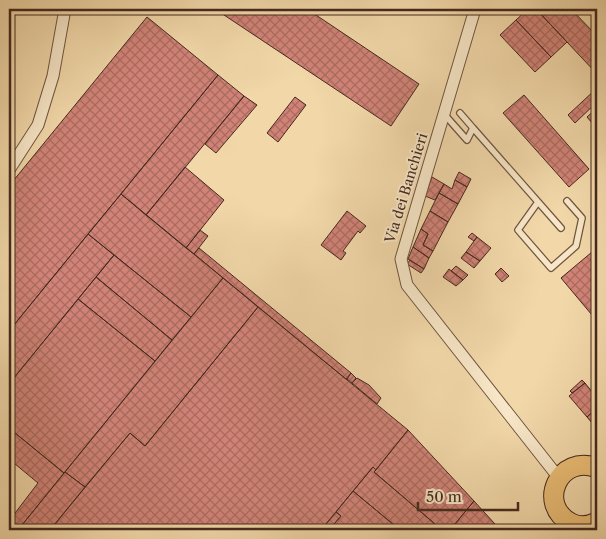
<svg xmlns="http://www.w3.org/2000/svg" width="606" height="539" font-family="'Libre Caslon Text',serif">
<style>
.building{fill:url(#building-cross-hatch);stroke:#45291e}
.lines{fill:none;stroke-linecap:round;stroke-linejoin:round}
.service-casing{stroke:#705541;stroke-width:8}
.minor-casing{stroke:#705541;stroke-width:13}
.primary-casing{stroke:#45291e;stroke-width:21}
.service{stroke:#f7e6c7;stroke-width:5.5}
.minor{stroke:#f7e6c7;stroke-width:11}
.primary{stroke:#e9bc74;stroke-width:19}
.labels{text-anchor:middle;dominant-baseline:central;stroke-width:4;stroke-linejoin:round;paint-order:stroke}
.street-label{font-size:14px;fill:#45291e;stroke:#f7e6c7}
</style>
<defs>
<pattern id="building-cross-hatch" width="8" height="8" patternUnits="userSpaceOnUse" patternTransform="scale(1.25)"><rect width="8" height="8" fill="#d18377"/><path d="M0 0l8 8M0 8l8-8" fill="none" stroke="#ab6b61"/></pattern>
</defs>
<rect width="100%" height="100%" fill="#f2d8a9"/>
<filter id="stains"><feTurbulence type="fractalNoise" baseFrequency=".004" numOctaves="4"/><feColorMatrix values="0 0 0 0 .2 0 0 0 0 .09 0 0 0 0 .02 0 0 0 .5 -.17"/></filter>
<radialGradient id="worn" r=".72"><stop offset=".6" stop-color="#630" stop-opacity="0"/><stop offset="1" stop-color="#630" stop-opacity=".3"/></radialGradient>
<path class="building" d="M215 9H307L419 84 391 126Z
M528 9H536L567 42 551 57 516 20Z
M536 9H571L597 36V74Z
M147 17 218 75 9 331V186Z
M516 20 551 57 535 72 500 35Z
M218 75 244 96 146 215 121 194Z
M597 88V102L575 123 568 115Z
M524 95 589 169 569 187 503 113Z
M244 96 257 105 216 153 205 144Z
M295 97 306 105 278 142 267 133Z
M597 108V129L587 117Z
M185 167 224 200 186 248 146 215Z
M459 172 471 179 467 187 455 180Z
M432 177 444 184 435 200 425 196Z
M455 180 467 187 458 204 439 193 444 184 452 189Z
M439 193 458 204 448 222 430 211Z
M121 194 223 278 191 317 88 234Z
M347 211 366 226 360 233 358 231 343 251 346 253 341 260 321 245Z
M430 211 448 222 433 251 423 245 428 234 421 229Z
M421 229 428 234 423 245 433 251 429 258 413 247Z
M200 230 208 236 194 254 186 248Z
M472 233 477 237 474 241 468 237Z
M88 234 114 255 9 384V331Z
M477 237 491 248 480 261 466 252Z
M413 247 429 258 424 269 408 259Z
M199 248 351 373 346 379 194 254Z
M466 252 480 261 474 268 461 258Z
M592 252 597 259V321L561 278Z
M114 255 191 317 172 340 96 277Z
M410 260 424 269 421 273 407 264Z
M456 266 468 275 463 280 451 271Z
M501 268 509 276 502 282 495 274Z
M449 269 463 280 456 286 443 277Z
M96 277 172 340 155 361 78 299Z
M223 278 258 307 145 446 130 433 85 487 65 472Z
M78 299 155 361 64 473 9 428V384Z
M258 307 408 430 376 470 373 467 321 530H50L130 433 145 446Z
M351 373 356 378 352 383 347 379Z
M357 378 369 385 381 398 377 404 352 383Z
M582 380 585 383 572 393 570 391Z
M585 383 597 398V408L587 417 569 396Z
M597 408V429L587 417Z
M9 428 64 473 18 530 9 524V521L38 483 9 459Z
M408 430 474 501 450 530H442L374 472Z
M373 467 376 470 374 472 442 530H400L353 491Z
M65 472 85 487 50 530H18Z
M353 491 400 530H329L341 516 336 512Z
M474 501 495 524 490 530H450Z
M336 512 341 516 329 530H321Z"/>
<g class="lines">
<defs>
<path id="service" d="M444 114 467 140 473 128 460 113
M473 128 561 228
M538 202 518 230 551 268 576 246 582 218 567 201"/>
<path id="minor" d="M475 9 401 259 407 285 559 478
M9 170 38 125 53 76 65 9"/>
<path id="primary" d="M597 468C559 453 536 505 571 523 579 527 589 526 597 522"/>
</defs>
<use href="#service" class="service-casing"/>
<use href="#minor" class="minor-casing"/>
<use href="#primary" class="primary-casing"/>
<use href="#service" class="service"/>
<use href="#minor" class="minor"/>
<use href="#primary" class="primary"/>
</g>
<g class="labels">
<g class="street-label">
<text transform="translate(406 188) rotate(-73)">Via dei Banchieri</text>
</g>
</g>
<rect width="606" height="539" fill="none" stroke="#f2d8a9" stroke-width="30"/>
<rect x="10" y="10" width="586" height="519" fill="none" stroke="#45291e" stroke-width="2.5"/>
<rect x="15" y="15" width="576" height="509" fill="none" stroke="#45291e"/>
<path d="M418 502v8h100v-8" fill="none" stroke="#45291e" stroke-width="2.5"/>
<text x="426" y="502" font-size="15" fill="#45291e" stroke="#f7e6c7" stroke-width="4" paint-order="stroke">50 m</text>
<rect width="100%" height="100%" filter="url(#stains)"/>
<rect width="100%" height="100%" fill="url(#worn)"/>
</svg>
